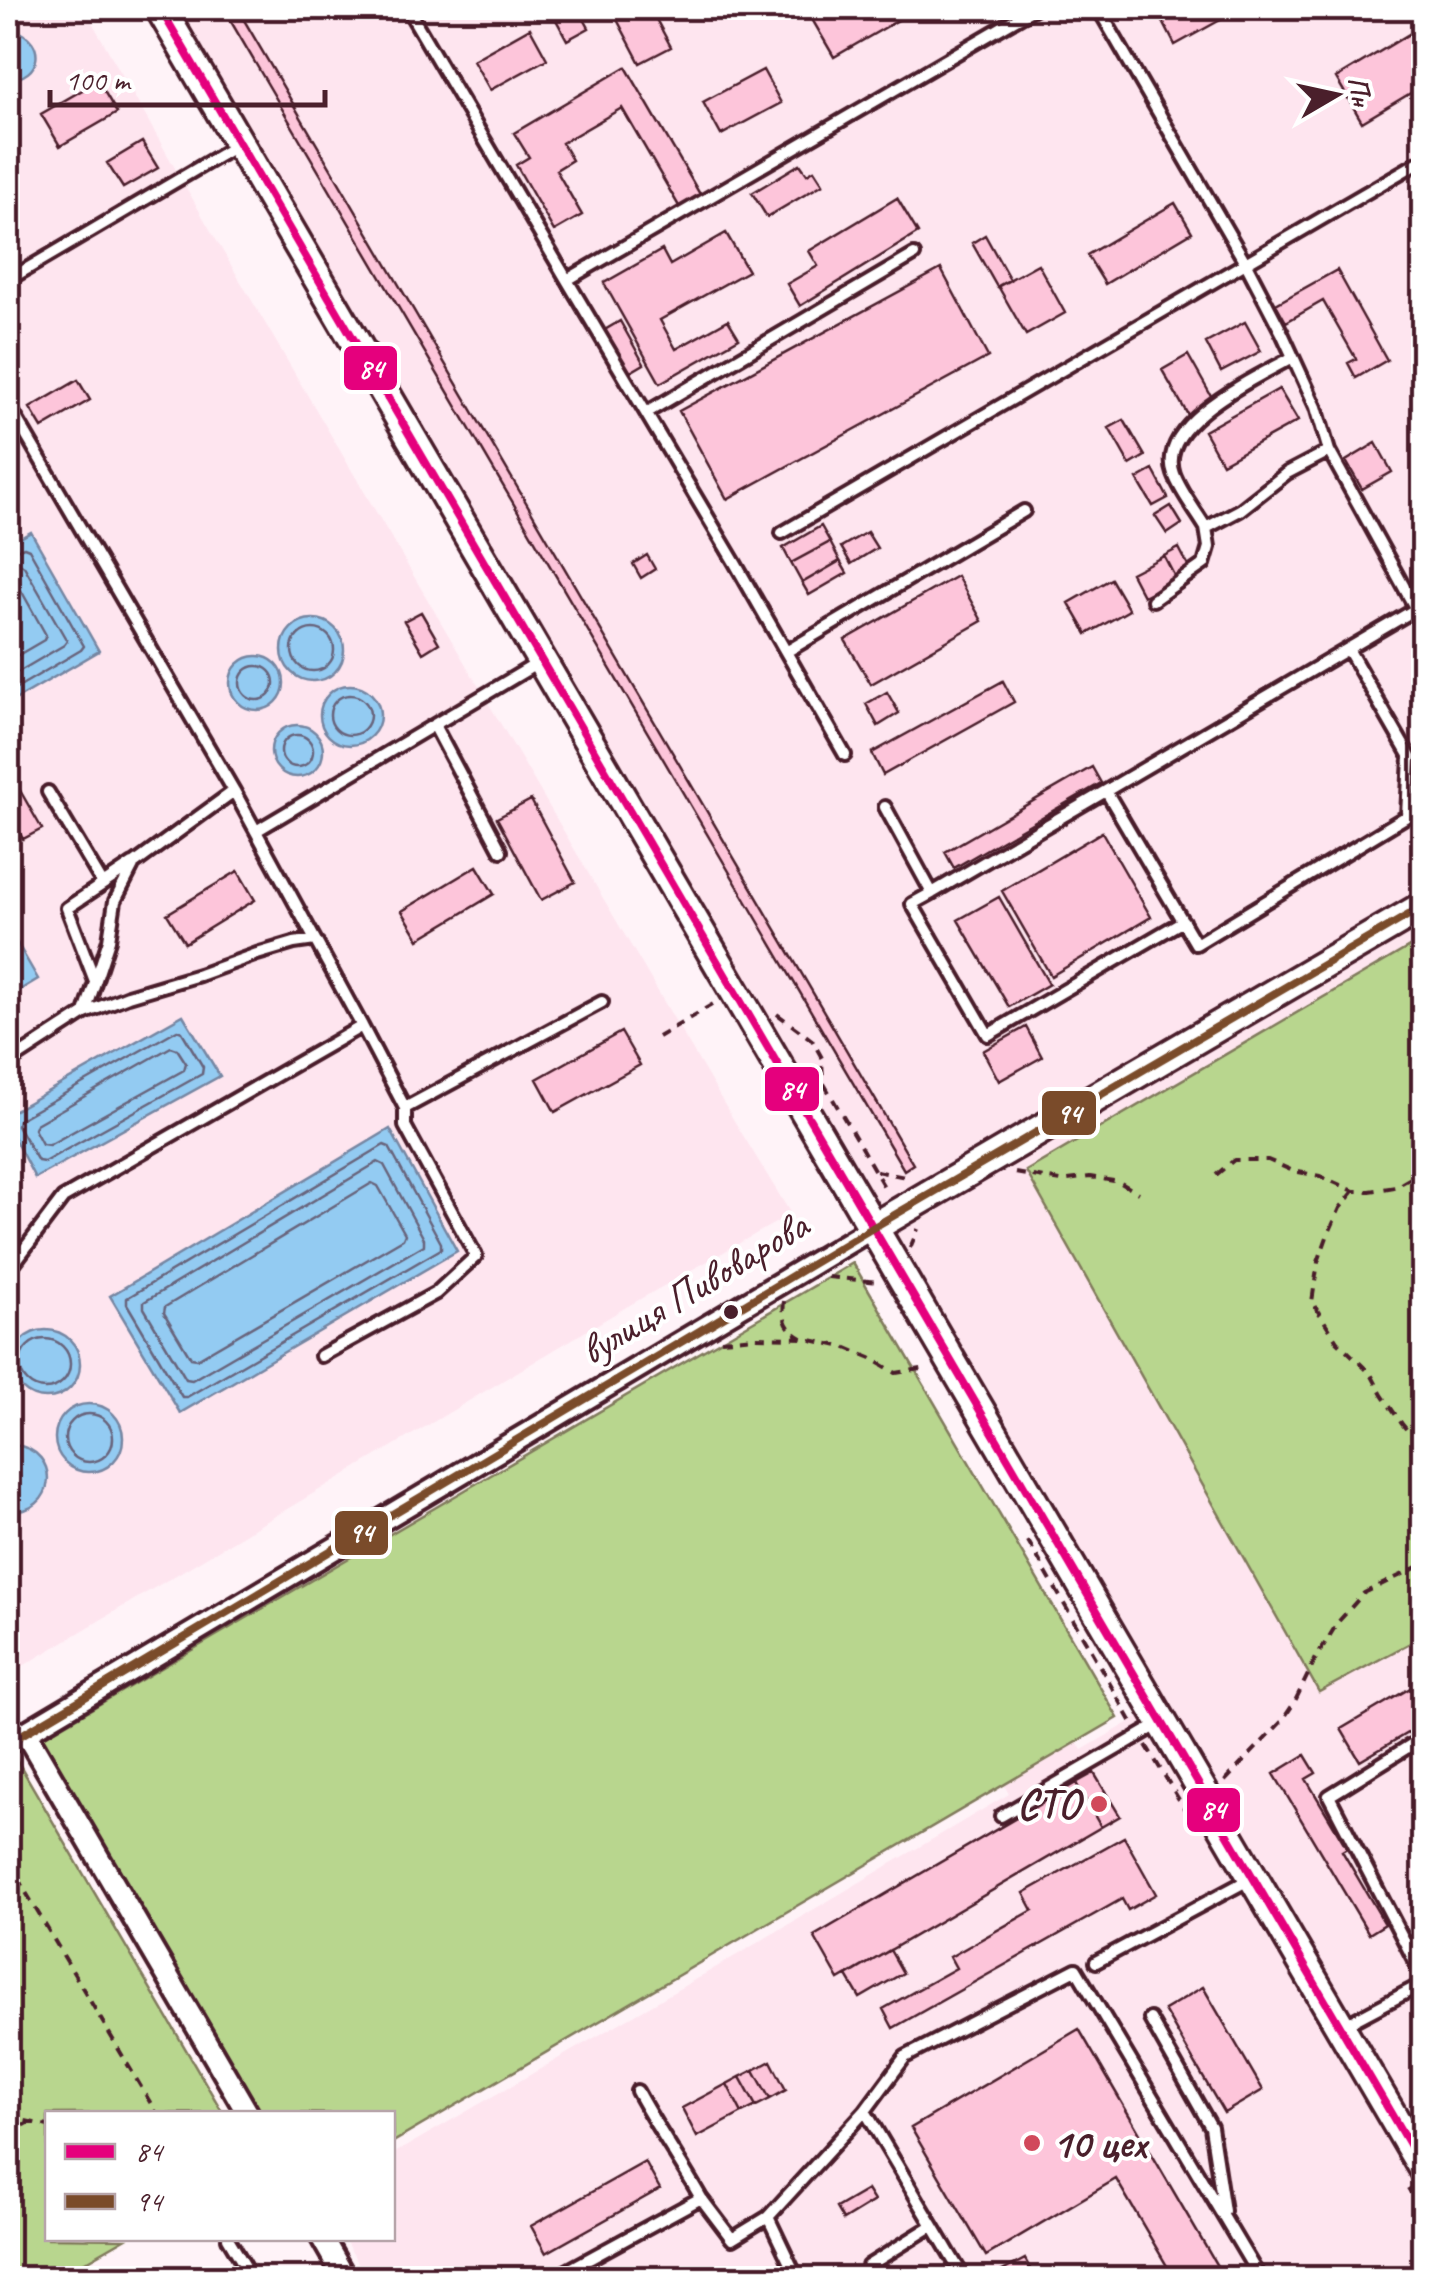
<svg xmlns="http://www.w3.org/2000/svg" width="1431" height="2286" font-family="Caveat,sans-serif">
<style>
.built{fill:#fee5ef}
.green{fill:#b8d68e;stroke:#817a5c;stroke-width:2.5}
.water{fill:#93cbf2;stroke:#7686a2;stroke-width:2.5}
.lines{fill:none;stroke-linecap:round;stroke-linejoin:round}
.shore{stroke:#67647b;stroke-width:2.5}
.building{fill:#fdc5da;stroke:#4a1f2b;stroke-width:2.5}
.lane-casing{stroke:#4a1f2b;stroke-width:18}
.street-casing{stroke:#4a1f2b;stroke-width:28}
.secondary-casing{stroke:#4a1f2b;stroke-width:35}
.path{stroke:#4a1f2b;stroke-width:4;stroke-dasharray:10 8;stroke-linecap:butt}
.lane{stroke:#fff;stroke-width:10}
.street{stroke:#fff;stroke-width:20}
.secondary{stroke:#fff;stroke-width:28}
.bus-1-casing{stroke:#fff;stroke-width:15}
.bus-2-casing{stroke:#fff;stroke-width:15}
.bus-1{stroke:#e5007d;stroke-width:8}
.bus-2{stroke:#7a4b2a;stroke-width:8}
.bus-dot{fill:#4a1f2b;stroke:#fff;stroke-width:4}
.poi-dot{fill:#d1495b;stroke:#fff;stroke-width:4}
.labels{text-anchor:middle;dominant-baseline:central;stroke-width:8;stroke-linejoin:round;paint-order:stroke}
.street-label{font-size:42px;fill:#4a1f2b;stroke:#fff}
.poi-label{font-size:42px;font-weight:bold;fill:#4a1f2b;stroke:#fff;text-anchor:end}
.line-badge{stroke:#fff;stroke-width:4}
.badge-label{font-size:28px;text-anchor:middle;font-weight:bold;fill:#fff}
</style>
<rect width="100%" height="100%" fill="#fff3f8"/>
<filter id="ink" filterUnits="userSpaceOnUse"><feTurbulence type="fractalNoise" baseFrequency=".01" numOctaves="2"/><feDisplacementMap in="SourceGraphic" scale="20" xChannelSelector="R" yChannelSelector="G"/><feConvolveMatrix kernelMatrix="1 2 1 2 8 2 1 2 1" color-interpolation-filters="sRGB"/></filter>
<g filter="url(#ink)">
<path class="built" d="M8 8H84L208 226 730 1114 791 1214 628 1306 8 1675Z
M171 8H1423V2146Z
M1039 1676 1082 1750 1142 1715 1424 2195 1423 2278H367L344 2239 392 2238 393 2154 703 1975 1009 1794 966 1719Z"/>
<path class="green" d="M1423 939V1636L1319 1692 1026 1171Z
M853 1263 1118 1718 393 2142 392 2114 259 2113 40 1739Z
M14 1755 223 2113 48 2114V2238L125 2239 57 2278H8V1758Z"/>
<path class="water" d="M15 30C47 41 42 79 8 79V31Z
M31 532 99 651 8 704V545Z
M282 650a31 31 0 1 1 62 0a31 31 0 1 1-62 0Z
M230 683a27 27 0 1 1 54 0a27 27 0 1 1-54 0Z
M320 715a30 30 0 1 1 60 0a30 30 0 1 1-60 0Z
M271 751a26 26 0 1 1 52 0a26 26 0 1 1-52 0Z
M8 927 38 979 8 997Z
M183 1015 220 1076 35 1178 8 1127V1114Z
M390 1129 457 1251 180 1413 110 1296Z
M12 1364a34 34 0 1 1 68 0a34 34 0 1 1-68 0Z
M55 1438a34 34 0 1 1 68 0a34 34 0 1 1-68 0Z
M14 1445C63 1450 57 1516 8 1511V1446Z"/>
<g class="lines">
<path class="shore" d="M8 553 24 547 29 549 84 646 81 650 8 693
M8 566 21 564 24 566 67 641 64 645 8 678
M8 581 17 583 46 635 44 640 8 661
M292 650a21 21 0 1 1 42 0a21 21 0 1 1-42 0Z
M240 683a17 17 0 1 1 34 0a17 17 0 1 1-34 0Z
M330 715a20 20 0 1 1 40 0a20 20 0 1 1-40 0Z
M281 751a16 16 0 1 1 32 0a16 16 0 1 1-32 0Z
M177 1030 182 1032 203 1067 202 1074 44 1162 38 1161 17 1125 18 1120Z
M171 1047 177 1049 186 1063 184 1070 49 1145 42 1144 34 1129 36 1124Z
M384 1145 389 1147 441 1243V1249L187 1397H182L127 1304V1298Z
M378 1162 384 1165 424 1239V1245L192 1380 186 1379 144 1308V1302Z
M372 1183 378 1186 405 1234 403 1239 197 1359 191 1358 164 1313 165 1307Z
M20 1364a25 25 0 1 1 50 0a25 25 0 1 1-50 0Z
M65 1438a24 24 0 1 1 48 0a24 24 0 1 1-48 0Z"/>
</g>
<path class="building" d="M223 8H237L913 1164 904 1170Z
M565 8H578L589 28 567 40 553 14Z
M611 8H650L671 47 640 63Z
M809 8H919L834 57 806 9Z
M1156 8H1242L1175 45Z
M1424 25V85L1362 122 1336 78Z
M530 28 547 59 490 90 473 60Z
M626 67 701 196 680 208 622 108 562 143 572 160 556 170 582 215 554 231 516 165 529 157 514 133Z
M763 70 781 103 721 135 703 102Z
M98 81 117 113 60 146 41 114Z
M142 142 158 168 123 188 107 163Z
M800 164 807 174 814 170 823 184 767 217 752 193Z
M897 198 918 233 800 306 787 284 818 266 809 251Z
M1175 203 1192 232 1105 284 1087 255Z
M726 233 748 271 660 320 676 349 728 320 739 338 660 383 604 283 662 250 670 265Z
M985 235 1010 280 997 287 972 243Z
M1038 264 1065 313 1026 335 998 286Z
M941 269 988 357 727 499 679 411Z
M1337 270 1387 360 1356 378 1348 363 1356 359 1323 301 1286 322 1276 304Z
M620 321 644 364 627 374 603 331Z
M1245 322 1261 351 1221 372 1206 343Z
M1188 355 1214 401 1188 415 1162 370Z
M78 380 90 400 42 428 30 408Z
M1279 389 1298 421 1222 463 1204 431Z
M1124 420 1145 456 1130 465 1109 428Z
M1376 443 1392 472 1362 489 1346 461Z
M1153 470 1168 498 1153 506 1137 479Z
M1171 506 1182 524 1167 534 1155 516Z
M821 526 830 542 791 563 783 548Z
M867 532 877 548 851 564 841 547Z
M830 542 840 561 802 583 791 563Z
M1179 548 1191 571 1176 579 1164 556Z
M647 555 655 569 641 578 633 564Z
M1164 556 1176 579 1143 596 1131 573Z
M840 561 847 573 809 595 802 583Z
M957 576 982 621 871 684 845 640Z
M1111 579 1129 610 1087 634 1069 603Z
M421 612 439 643 423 653 404 621Z
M1003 681 1014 702 883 775 872 753Z
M887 692 899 713 878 726 866 704Z
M1092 767 1101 783 954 868 945 852Z
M14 780 42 829 23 839 8 811V784Z
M531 800 575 882 541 900 497 818Z
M1102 832 1151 917 1051 976 1002 891Z
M477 866 494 894 419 939 402 911Z
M238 871 255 900 185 943 167 914Z
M999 897 1049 984 1009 1007 958 920Z
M1026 1027 1042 1057 999 1081 983 1051Z
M621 1032 640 1065 555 1112 537 1079Z
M1424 1680V1723L1360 1761 1341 1729Z
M1305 1755 1316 1773 1306 1779 1347 1848 1342 1851 1385 1924 1369 1934 1274 1774Z
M1094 1773 1120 1816 1101 1827 1076 1783Z
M1076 1783 1101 1827 839 1980 814 1936Z
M1124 1837 1156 1894 1128 1910 1122 1899 893 2028 883 2009 956 1968 950 1957 1033 1910 1024 1893Z
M890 1950 903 1973 860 1998 847 1976Z
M1203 1987 1263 2090 1224 2113 1164 2010Z
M1079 2029 1154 2158 1224 2278H1174L1116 2179 986 2256 911 2128Z
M771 2061 786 2090 770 2099 754 2070Z
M754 2070 770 2099 756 2106 740 2077Z
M740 2077 756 2106 742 2113 727 2084Z
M727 2084 742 2113 697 2137 682 2108Z
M645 2162 660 2189 546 2253 531 2226Z
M867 2190 874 2201 843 2220 836 2208Z
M1025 2259 1035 2278H997L995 2275Z
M748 2263 757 2278H723Z"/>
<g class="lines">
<defs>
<path id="lane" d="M407 8 567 280 1035 8
M8 280 239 144
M567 280 735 563 845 755
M8 404 234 791 362 1026
M646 413 914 255
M1206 528C1196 511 1181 493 1174 474 1155 423 1258 377 1293 357
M782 533 1424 159
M1153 600 1204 564 1209 547 1206 528 1240 510 1287 473 1329 451
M786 652 1024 511
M434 725 501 851
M1106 791 1196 944 1407 816 1410 757 1348 649
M48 792 103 884
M885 807 932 893 1416 609 1329 451 1316 407 1282 333 1245 262 1098 8
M256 831 538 663
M932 893 912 904 988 1035 1183 921
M95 981 67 908 133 864
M85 1013 128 996 199 975 257 954 294 943 315 940
M8 1063 85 1013 109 940 115 901 134 864 234 791
M8 1271 63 1198 362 1026 405 1108 602 1002
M321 1356 436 1293 476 1256 405 1126V1108
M1424 1737 1329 1796 1424 1979
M1001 1816 1161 1723
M1096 1962 1252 1878
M1150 2019 1211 2127 1224 2211
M1341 2027 1424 1983
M637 2091C657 2128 680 2161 701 2198
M228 2238 252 2278
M554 2278 701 2198 732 2239 768 2217
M797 2278 768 2217 865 2111
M876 2278 868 2266 932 2226
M964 2278 865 2111 905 2057 1076 1969 1260 2278"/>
<path id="street" d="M25 1732 248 2114
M8 1743 874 1227
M322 2238 345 2278"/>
<path id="secondary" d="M160 8 1424 2170
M874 1227 1424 906"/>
</defs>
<use href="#lane" class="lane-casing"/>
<use href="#street" class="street-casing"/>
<use href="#secondary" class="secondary-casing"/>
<path class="path" d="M132 8 139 19
M777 1014 812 1040 822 1058 823 1082 887 1192
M658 1037 715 1003
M876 1171 910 1178
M1015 1173 1061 1181 1090 1177 1119 1182 1138 1193
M1216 1175 1234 1160H1268L1293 1171 1320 1176 1354 1191H1370L1395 1187 1409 1179 1424 1178
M1354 1191 1340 1208 1327 1237 1318 1262 1312 1302 1337 1341 1371 1374 1382 1395 1402 1424 1411 1435 1424 1446
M910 1248 918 1229
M828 1277 878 1282
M784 1301C782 1319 786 1329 802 1338
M721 1340 756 1337 802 1338 844 1347 871 1358 896 1373 928 1368
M1028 1541 1133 1724
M1146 1745 1190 1818
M1225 1781 1282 1721 1294 1703 1316 1658 1338 1622 1364 1593 1424 1564
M8 1862 157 2114
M8 2117 48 2126
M8 2134 30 2122
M1408 2188 1424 2214"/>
<use href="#lane" class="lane"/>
<use href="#street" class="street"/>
<use href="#secondary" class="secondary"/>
<defs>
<path id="bus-1" d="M160 8 1424 2170"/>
<path id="bus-2" d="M8 1743 874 1227 1424 906"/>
</defs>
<use href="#bus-1" class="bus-1-casing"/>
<use href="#bus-2" class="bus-2-casing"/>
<use href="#bus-1" class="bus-1"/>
<use href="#bus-2" class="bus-2"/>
</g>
</g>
<circle class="bus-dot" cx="731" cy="1312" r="9"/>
<g class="poi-dot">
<circle cx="1099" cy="1804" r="10"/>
<circle cx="1032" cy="2143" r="10"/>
</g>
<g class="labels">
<g class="street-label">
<text transform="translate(694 1288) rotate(-31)">вулиця Пивоварова</text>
</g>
<g class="poi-label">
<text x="1079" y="1804">СТО</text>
<text x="1052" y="2143" text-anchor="start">10 цех</text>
</g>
</g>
<g class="line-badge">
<rect x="342" y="344" width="57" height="48" rx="10" fill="#e5007d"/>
<rect x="763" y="1065" width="58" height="48" rx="10" fill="#e5007d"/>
<rect x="1040" y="1089" width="58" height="48" rx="10" fill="#7a4b2a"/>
<rect x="333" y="1509" width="57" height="48" rx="10" fill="#7a4b2a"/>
<rect x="1185" y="1786" width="57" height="48" rx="10" fill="#e5007d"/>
</g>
<g class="badge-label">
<text x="371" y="378">84</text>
<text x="792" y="1099">84</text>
<text x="1069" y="1123">94</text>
<text x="361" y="1542">94</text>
<text x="1213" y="1819">84</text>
</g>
<rect width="1431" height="2286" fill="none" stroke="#fff" stroke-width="40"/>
<rect x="20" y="20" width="1391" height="2246" fill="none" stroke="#4a1f2b" stroke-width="4" filter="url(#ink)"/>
<rect x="45" y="2111" width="350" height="130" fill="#ffffff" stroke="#b7a5aa" stroke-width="2.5"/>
<rect x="65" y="2144" width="50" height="15" fill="#e5007d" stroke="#b7a5aa" stroke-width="2.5"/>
<text x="135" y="2161" font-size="30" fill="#4a1f2b">84</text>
<rect x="65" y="2194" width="50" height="15" fill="#7a4b2a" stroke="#b7a5aa" stroke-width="2.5"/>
<text x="135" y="2211" font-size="30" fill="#4a1f2b">94</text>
<g transform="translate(1336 95) rotate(81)" stroke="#ffffff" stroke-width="8" paint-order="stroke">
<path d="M0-8L18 38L0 25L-18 38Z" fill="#4a1f2b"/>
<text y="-15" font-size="28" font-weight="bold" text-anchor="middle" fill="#4a1f2b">Пн</text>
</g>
<path d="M50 90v15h275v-15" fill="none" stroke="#4a1f2b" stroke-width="5"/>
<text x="65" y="90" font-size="30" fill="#4a1f2b" stroke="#ffffff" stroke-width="8" paint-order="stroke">100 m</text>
</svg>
